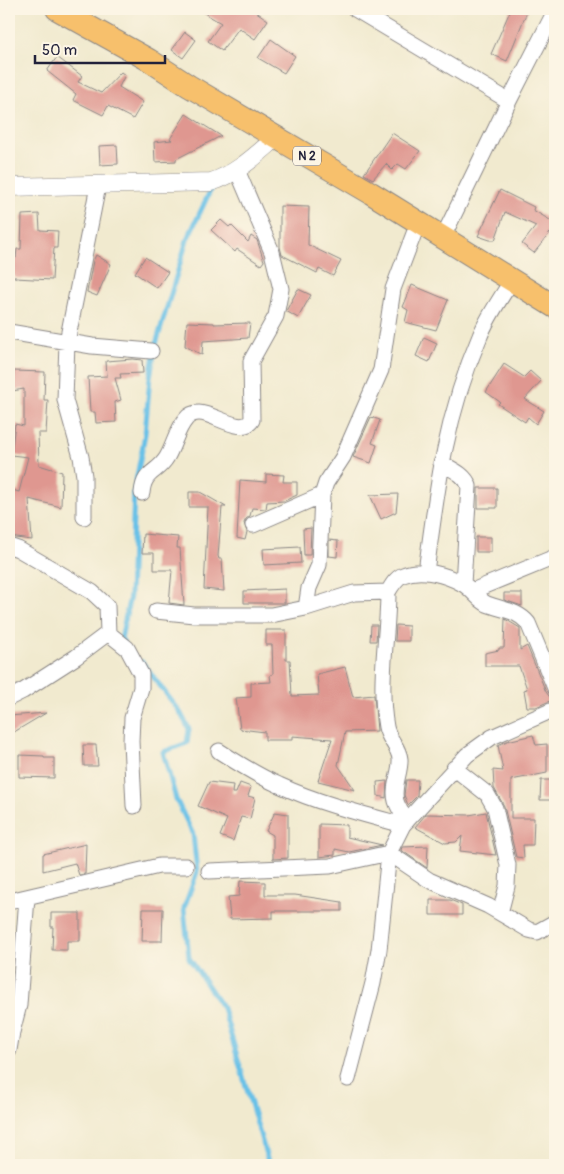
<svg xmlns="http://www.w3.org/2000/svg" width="564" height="1174" font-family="Pangolin,sans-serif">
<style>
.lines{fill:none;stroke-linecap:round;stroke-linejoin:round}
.stream{stroke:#69c1e7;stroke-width:5}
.building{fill:#df9790}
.minor-casing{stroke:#8a8685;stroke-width:17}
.tertiary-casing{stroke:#8a8685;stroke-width:19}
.primary-casing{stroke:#8a8685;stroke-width:24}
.minor{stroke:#fff;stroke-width:15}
.tertiary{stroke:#fff;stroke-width:18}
.primary{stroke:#f7c06c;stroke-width:22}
.labels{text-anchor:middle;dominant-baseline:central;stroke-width:5;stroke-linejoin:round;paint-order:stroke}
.shield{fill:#fcf5e5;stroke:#63616e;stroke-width:1}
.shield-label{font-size:12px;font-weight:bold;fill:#22223b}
</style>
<rect width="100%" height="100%" fill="#fcf5e5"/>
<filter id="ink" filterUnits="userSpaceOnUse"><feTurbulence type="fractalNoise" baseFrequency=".02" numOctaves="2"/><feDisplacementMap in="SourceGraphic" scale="10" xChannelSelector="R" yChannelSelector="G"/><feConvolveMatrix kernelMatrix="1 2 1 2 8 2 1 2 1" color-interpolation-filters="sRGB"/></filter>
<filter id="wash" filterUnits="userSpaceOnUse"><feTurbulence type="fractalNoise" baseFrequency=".0096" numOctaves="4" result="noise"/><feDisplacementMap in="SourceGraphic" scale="20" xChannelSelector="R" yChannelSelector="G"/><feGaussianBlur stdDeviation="1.12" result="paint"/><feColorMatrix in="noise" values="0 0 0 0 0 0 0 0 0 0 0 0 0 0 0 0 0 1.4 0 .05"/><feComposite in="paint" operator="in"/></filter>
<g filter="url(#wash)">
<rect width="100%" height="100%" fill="#f1eacf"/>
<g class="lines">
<path class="stream" d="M123 641 121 639 130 596 134 492 145 434 150 377 156 344 187 240 212 187
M142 662 180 712 189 729 187 743 163 752 176 799 193 834 197 872 184 908 189 958 223 1008 269 1165"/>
</g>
<g id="blocks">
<path class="building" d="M197 9H252L268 20 255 39 239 28 222 51 208 41 221 23Z
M511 9H528L507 61 491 54Z
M185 32 196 40 183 58 172 50Z
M271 39 295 56 284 73 258 58Z
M57 57 82 76 78 82 101 93 121 72 125 75 119 87 143 102 133 119 108 106 103 115 73 100 76 94 47 71Z
M186 114 221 136 176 159V161L155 162 154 142 172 140 170 139Z
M392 133 420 151 406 169 398 164 392 170 386 164 373 179 364 174Z
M117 145 118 164 100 165 99 146Z
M500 190 534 207 533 210 555 223V236L550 233 534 253 522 244 536 226 505 212 495 240H490L478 236Z
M280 206 309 207 308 245 341 261 333 276 319 269 317 273 282 255 280 247Z
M39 214 40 230 58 231 57 248H54L52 280 15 278V276H9V258H16L17 249H21L22 215Z
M221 220 229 227 231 225 248 242 251 236 257 240 264 261 261 265 237 249 235 252 211 230Z
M96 255 111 264 97 296 87 292 93 261Z
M145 257 168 272 157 288 135 273Z
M412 285 448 300 436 330 405 322 408 310 403 307Z
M298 289 311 295 298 318 286 311Z
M187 322 214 323V324L250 323 248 338 203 341 202 355 185 346Z
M424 337 437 343 429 362 416 356Z
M133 359 142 360 143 373 120 374 121 378H115L121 400 115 402 116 422 96 423 95 412H90L88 377 107 376 106 361Z
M504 364 524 377 530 371 541 381 525 399 544 411 536 424 528 417 525 422 498 404 500 402 486 392Z
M14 371 45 372 44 400H48L46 433H38L39 465 62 472 61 507 29 499 32 540 9 537V489L19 492 28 457 11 455 15 424 24 426V389L12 391Z
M371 417 380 420 372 443 377 445 371 463 353 457Z
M266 474 284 475 283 482H297V495L284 501 267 502 266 509 252 508 250 516 246 519 244 523 247 532 245 540 237 538 240 480 266 482Z
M478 488H497V508H478Z
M189 492H200L226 507H222L218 556 219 559H222L224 591 204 589 208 507H189Z
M398 494 396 512 381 519 370 495Z
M311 528 310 555H304L303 529Z
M143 534 178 537 177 548H180L184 605 169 603 172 570H154V553H142Z
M476 537H491V552H476Z
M329 540 338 541 337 557 329 556Z
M300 547 301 563 264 565 263 549Z
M285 589V603H244V591Z
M504 593H522V606L504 600Z
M505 619 520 628V650L527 646 546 692 552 700 536 707H527L524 690 527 689 519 666H485V653L499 650V648H504Z
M371 625H377L376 641H370Z
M396 625 409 626V641H395Z
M266 630H286V660H290L292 696 319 695 317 674 345 667 353 697 374 695 377 731 345 732 338 765 355 790 318 781 332 739 292 736V740H265V732L240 729 236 698 251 697V683L271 682 270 675 273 674 272 645H266Z
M46 713 9 735V716Z
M533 735 536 745 547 744V773L511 780V818H534L533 845H523L524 858 516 857 504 806 494 788 493 770 503 771 498 745 507 741Z
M83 745H96L98 766H84Z
M19 755 44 756V758H54V778L19 777Z
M406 780H418L417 796 408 805 404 795Z
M541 780H555V800H540Z
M387 781 386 798 378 796 377 782Z
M209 782 233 785 232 793H236L240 783 251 787 248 796 255 798 250 819 241 817 233 841 220 836 227 819 198 806Z
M275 812 288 814V858L273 859V835L266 831Z
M486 812 496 855 460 851 462 836 456 842 445 843 415 827 426 814 469 815Z
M319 824 347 825V837L382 845 349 852 335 849V855L319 857Z
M86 844 85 874 79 875 75 863 43 871V854Z
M428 846 427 868 401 850 402 847Z
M240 881 265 882V895H295L342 902V911H273V918L230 919 228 897 239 896Z
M430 900H450L462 905V915H430Z
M143 909H163L162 941H142Z
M51 913H80V941H67V950H52L53 927H51Z"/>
</g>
</g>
<g filter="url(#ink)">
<use href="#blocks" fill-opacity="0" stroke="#8a8685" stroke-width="1"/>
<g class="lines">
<defs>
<path id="minor" d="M355 9 509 101
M443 237 509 101 555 11
M9 332 92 346 151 351
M441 463C451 469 465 474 469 486L463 584
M142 493C144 470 157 474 167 457 174 445 177 429 186 419 189 415 194 413 199 413 214 413 242 436 252 420L251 361 276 316 281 289 272 252 237 170
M84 517V476L81 457 65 400 67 342 98 186
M253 525 322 495
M9 546 18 549 92 592 107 606 108 633 127 648 141 674V688L132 718 131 741 134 806
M426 572C437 487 446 415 480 336 488 316 501 298 512 280
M472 591 555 557
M306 608 309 588 319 565 322 495 326 483 343 457 381 370 393 289 418 223
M156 611 194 615H271L306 608 354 593 388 592
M9 698 23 691 76 657 108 633
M219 751C239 764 258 776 279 785 318 803 362 814 403 825
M454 768 487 794 495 808 508 865 507 886 500 913
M407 821C403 815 398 808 396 801 392 787 401 772 400 759 399 747 388 739 386 727 378 683 388 636 388 592 392 585 396 578 403 575 421 567 447 575 463 584 472 589 477 599 487 604 502 610 517 610 528 623L555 688
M209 871 330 866 389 853 429 880 488 906 529 930 537 932 555 922
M9 901 159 866H186
M9 1050 12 1032 19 1005 27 897
M348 1079 373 983 379 950 389 853 403 825 467 755 492 737 555 709"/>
<path id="tertiary" d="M9 187 211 182C237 174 256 155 276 138"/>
<path id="primary" d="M57 9 149 60 189 86 371 193 555 307"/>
</defs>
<use href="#minor" class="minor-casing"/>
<use href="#tertiary" class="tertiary-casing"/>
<use href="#primary" class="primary-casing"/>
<use href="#minor" class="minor"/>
<use href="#tertiary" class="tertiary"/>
<use href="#primary" class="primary"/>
</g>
</g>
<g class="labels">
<rect class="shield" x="293" y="146.5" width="28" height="19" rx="4"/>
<g class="shield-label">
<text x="307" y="156">N 2</text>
</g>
</g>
<rect width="564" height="1174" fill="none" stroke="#fcf5e5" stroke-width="30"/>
<path d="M35 55v8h130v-8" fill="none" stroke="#22223b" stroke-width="2.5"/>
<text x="42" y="55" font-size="15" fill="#22223b" stroke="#fcf5e5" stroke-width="4" paint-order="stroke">50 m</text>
</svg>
